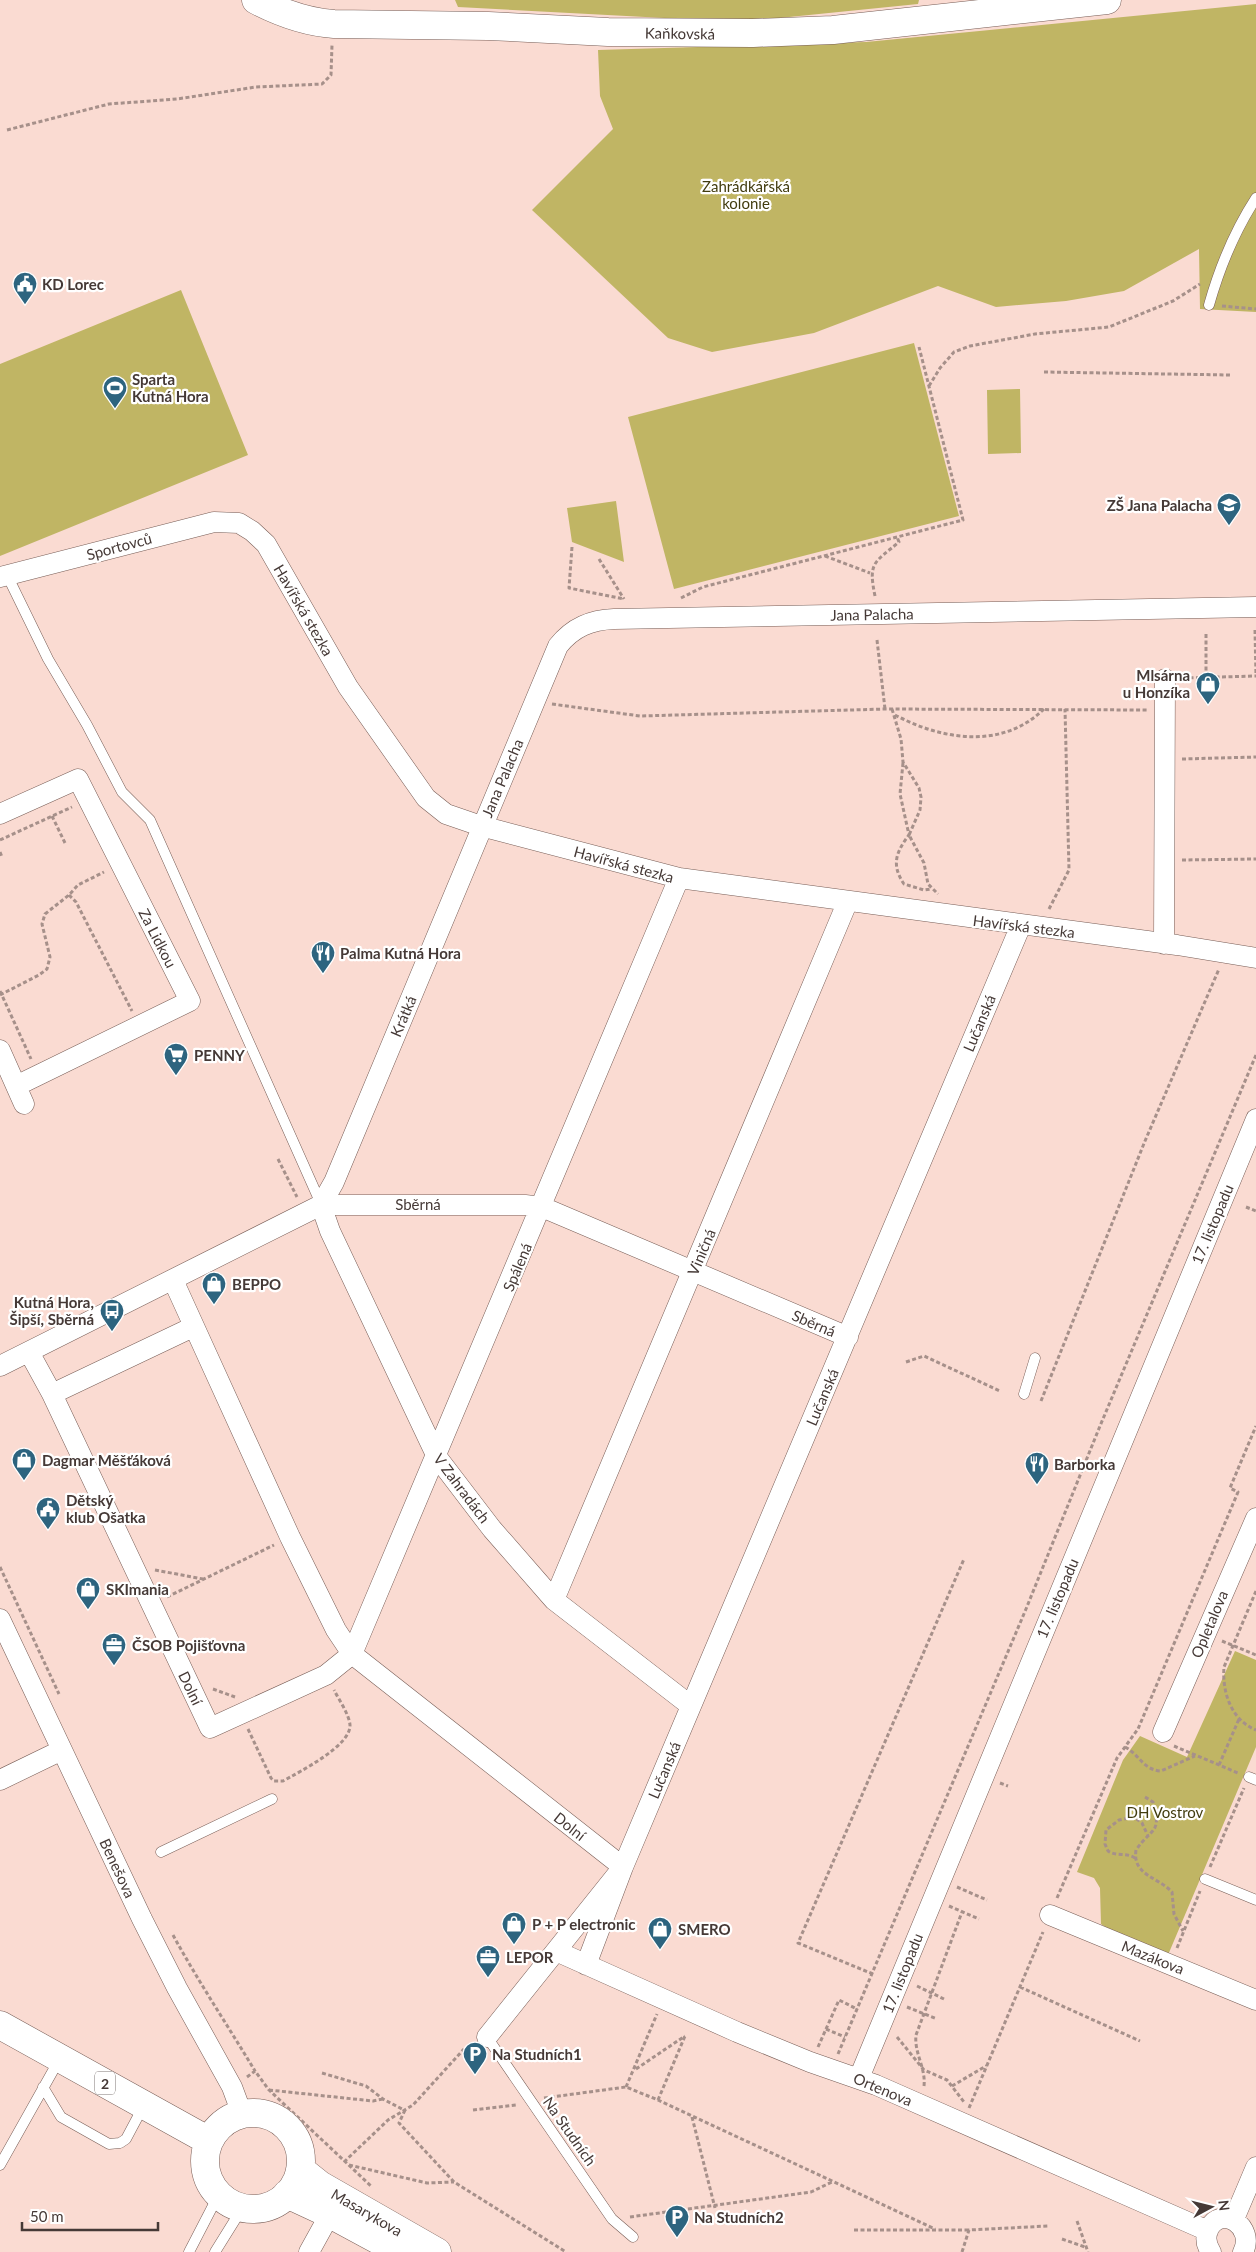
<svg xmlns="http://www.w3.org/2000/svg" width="1256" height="2252" font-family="Lato,sans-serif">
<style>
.green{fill:#c0b564}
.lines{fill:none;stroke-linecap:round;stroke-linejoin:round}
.lane-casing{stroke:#775d56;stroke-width:11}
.street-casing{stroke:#775d56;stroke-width:21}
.secondary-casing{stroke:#775d56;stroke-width:29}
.primary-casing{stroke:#775d56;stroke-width:29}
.path{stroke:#a6908a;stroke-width:3;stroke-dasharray:4 2.5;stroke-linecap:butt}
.lane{stroke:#fff;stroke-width:10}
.street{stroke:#fff;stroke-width:20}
.secondary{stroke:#fff;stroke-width:28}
.primary{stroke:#fff;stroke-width:28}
.labels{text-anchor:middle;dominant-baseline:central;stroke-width:4.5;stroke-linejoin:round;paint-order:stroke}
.shield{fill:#fff;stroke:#7d7472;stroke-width:1}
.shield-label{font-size:14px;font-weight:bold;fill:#453936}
.street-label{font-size:15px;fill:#453936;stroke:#fff}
.park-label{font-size:15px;fill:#423c0f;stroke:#fff}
.poi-label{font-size:15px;font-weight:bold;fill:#453936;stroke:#fff;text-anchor:start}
</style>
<rect width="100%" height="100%" fill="#fadbd2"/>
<path class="green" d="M455 0H919L918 4 740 22 458 7Z
M1256 4V312L1200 309 1199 249 1124 291 1066 301 996 307 938 286 814 333 712 352 668 338 532 210 613 129 600 96 598 50 866 42Z
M181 290 248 455 0 556V364Z
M914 343 959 516 674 589 628 417Z
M1020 389 1021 453 988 454 987 390Z
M616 501 624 562 572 542 567 508Z
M1235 1651 1256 1660V1747L1168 1955 1121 1938 1101 1924 1100 1888 1094 1878 1077 1872 1123 1760 1140 1736 1187 1757Z"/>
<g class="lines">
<defs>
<path id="lane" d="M1209 305C1220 266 1234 232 1256 198
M7 575 48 659 87 725 122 792 150 820 321 1204
M1024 1394 1035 1358
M1249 1777 1256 1780
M161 1852 272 1799
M1205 1879 1256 1900
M487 2037 612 2219 633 2237
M43 2087 61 2117 109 2144 120 2143 126 2139 143 2107
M0 2165 59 2060
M189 2252 219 2194
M215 2252 243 2207"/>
<path id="street" d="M0 577 214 522 239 523 252 531 266 544 348 687 426 798 446 814 481 826 679 878 1177 945 1256 958
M0 814 78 779 190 1001 16 1086 0 1050
M1164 944 1165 679
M16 1086 24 1104
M321 1205 334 1182 558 646C573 627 591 620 614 619L1256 607
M321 1205 330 1231 437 1457 492 1529 554 1600 691 1706
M173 1280 290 1537 336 1630 352 1654 623 1867 586 1965
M29 1352 52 1394 210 1728 326 1675 352 1654 679 878
M0 1366 321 1205H525L542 1207 848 1337
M52 1394 193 1327
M554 1600 847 903
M0 1619 142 1919 177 1988 232 2087 242 2114
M1163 1732 1256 1518
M0 1780 62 1750
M1050 1915 1256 2000
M556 1951 737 2032 810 2062 876 2085 1208 2231
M487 2037 623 1867 1021 925
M859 2078 1256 1119
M1234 2219 1256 2167
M309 2252 330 2214
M1211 2252C1206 2245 1205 2238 1208 2230 1221 2203 1256 2227 1243 2252"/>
<path id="secondary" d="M256 0C281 13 305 22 334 24L488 26 608 32 753 33 833 30 1107 0"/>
<path id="primary" d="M0 2025 209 2141
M205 2161a48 48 0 1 1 96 0a48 48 0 1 1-96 0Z
M300 2169 320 2185 437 2252
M287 2194 330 2214 395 2249"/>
</defs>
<use href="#lane" class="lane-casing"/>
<use href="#street" class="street-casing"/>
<use href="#secondary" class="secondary-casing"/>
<use href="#primary" class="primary-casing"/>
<path class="path" d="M7 130 109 104 177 99 256 87 322 84 331 75 332 45
M1222 306 1256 309
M1044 372 1231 375
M929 386 940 368 954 352 970 346 1035 334 1109 327 1173 301 1200 284
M572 547 569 588 624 599
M825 556 870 573
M599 559 624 599
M875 596C868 562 874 563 899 542L897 537
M681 598 703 587 963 520 919 347
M1255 630 1256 676
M877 640 885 709
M1206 677V632
M1183 678 1256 676
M552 704 640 716 885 709 1147 710
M892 709 901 739 903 762 919 788 921 797 920 810 909 835 924 863 928 884 938 894
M895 715C942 740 1002 750 1044 709
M1182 759 1256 757
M903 763 900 794 909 835C896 852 891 865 904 884L924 890 931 889
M52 816 65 843
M0 840 72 807
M0 852 2 857
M1182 860 1256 859
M69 895 76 902 132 1011
M1049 909 1069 870 1065 709
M0 991 31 1059
M0 995 39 975 47 969 50 957 42 924 45 914 69 895 78 885 104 872
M278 1159 297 1197
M1246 1207 1256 1211
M906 1362 924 1356 1000 1391
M1041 1401 1145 1141 1219 969
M0 1567 59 1694
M155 1570 203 1579
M1256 1591 1224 1667C1222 1692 1231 1720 1256 1730
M167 1597 274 1545
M1222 1641 1256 1655
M213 1689 235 1697
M248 1729 271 1778 274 1781H283C299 1772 351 1746 350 1725 349 1714 339 1700 334 1690
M1174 1746 1238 1773
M1125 1747C1139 1754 1143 1770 1161 1771L1195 1756
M1219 1765 1239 1719
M1000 1783 1008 1786
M1145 1797 1153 1802C1162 1834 1152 1827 1136 1850 1132 1875 1158 1877 1172 1892L1174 1914 1183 1931
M1135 1858C1126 1852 1117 1857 1108 1851L1105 1844 1106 1830 1119 1820 1134 1817 1142 1823 1148 1836
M1210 1867 1244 1788
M957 1887 987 1900
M1057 1898 1117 1758 1138 1729 1238 1492 1230 1488 1256 1426
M949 1906 979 1919
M173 1935C198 1981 228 2026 255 2071
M1177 1948 1200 1891
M873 1974 798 1943 964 1559
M917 1986 944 1999
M1020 1987 1140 2041
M907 2007 937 2019
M826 2029 845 2037
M897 2037 924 2070 947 2080 964 2102
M818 2047 839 2000 857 2009
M838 2054 1026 1609 1100 1426 1256 1055
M636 2069 685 2036
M322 2073 366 2086 383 2099 404 2110
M247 2077 255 2071 269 2090 371 2186
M924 2086C926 2068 914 2053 916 2035L962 1912
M952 2086 986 2066
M626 2087 657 2014
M269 2090 373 2101 383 2099
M544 2098 626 2087 658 2100 935 2229
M658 2100 685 2036
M969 2108 1043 1932
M405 2110 399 2123 454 2182 566 2252
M473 2110 516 2105
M692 2117 715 2208
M344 2162 388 2120 413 2105 464 2049
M349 2165 427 2183 454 2182
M630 2217 811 2192 832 2182
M1077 2221 1088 2252
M854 2230H969
M1062 2239 1085 2247
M962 2252 969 2230 1048 2226"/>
<use href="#lane" class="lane"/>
<use href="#street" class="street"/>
<use href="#secondary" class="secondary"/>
<use href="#primary" class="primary"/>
</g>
<defs>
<symbol id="civic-pin" viewBox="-11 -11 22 30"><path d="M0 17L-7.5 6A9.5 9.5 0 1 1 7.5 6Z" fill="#2d647f" stroke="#fff"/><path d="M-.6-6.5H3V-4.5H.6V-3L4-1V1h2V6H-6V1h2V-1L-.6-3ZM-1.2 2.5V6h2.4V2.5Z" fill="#fff"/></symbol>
<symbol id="stadium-pin" viewBox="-11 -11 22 30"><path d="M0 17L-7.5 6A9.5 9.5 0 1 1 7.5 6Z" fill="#2d647f" stroke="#fff"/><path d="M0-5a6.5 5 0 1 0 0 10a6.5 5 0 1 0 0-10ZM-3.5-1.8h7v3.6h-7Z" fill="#fff"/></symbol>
<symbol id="school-pin" viewBox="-11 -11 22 30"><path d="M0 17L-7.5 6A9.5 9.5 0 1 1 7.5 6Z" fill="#2d647f" stroke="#fff"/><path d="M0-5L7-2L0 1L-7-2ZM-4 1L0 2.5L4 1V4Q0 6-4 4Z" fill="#fff"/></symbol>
<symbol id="shop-pin" viewBox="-11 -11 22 30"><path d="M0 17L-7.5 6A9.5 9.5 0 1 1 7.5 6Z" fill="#2d647f" stroke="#fff"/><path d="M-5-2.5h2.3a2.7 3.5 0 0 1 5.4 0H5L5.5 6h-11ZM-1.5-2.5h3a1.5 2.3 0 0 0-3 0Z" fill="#fff"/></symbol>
<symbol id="restaurant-pin" viewBox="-11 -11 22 30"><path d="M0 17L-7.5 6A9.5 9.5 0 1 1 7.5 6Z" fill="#2d647f" stroke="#fff"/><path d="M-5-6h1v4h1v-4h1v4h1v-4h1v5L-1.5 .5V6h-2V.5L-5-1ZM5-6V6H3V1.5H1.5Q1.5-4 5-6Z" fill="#fff"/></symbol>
<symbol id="supermarket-pin" viewBox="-11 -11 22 30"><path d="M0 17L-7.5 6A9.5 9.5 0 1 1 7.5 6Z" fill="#2d647f" stroke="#fff"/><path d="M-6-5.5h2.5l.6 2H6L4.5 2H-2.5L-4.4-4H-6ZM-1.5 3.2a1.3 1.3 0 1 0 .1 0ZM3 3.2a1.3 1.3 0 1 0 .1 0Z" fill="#fff"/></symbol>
<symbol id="bus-pin" viewBox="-11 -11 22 30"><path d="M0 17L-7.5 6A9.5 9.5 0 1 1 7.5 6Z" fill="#2d647f" stroke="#fff"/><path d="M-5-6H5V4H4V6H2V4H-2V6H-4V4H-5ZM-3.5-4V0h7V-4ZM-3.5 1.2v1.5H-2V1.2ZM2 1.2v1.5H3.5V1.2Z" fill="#fff"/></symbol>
<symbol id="office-pin" viewBox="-11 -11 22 30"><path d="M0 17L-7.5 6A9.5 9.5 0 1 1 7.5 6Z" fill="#2d647f" stroke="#fff"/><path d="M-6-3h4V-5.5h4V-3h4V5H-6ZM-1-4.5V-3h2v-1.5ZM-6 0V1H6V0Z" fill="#fff"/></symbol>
<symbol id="parking-pin" viewBox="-11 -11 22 30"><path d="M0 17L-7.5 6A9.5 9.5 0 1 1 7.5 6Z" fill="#2d647f" stroke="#fff"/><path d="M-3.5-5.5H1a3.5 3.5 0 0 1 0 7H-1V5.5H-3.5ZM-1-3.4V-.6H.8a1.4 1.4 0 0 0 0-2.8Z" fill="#fff"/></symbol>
</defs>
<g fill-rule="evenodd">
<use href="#civic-pin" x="11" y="270" width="28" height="38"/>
<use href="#stadium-pin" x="101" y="374" width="28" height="38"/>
<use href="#school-pin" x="1215" y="491" width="28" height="38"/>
<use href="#shop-pin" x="1194" y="670" width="28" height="38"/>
<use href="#restaurant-pin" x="309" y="939" width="28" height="38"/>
<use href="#supermarket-pin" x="162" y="1041" width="28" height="38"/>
<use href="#shop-pin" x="200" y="1270" width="28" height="38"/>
<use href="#bus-pin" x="98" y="1297" width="28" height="38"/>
<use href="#shop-pin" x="10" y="1446" width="28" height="38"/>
<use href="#restaurant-pin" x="1023" y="1450" width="28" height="38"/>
<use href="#civic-pin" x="34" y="1495" width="28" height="38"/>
<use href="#shop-pin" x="74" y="1575" width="28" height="38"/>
<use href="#office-pin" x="100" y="1631" width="28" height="38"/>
<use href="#shop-pin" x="500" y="1910" width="28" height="38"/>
<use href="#shop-pin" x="646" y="1915" width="28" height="38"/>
<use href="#office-pin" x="474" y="1943" width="28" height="38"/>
<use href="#parking-pin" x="461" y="2040" width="28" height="38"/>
<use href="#parking-pin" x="663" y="2203" width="28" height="38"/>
</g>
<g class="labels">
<rect class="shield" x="95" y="2071.5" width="20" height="23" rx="4"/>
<g class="shield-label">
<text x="105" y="2083">2</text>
</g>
<g class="street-label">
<text transform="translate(680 33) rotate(1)">Kaňkovská</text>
<text transform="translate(119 546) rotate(-15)">Sportovců</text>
<text transform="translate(304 610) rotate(60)">Havířská stezka</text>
<text transform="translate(872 614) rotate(-1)">Jana Palacha</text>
<text transform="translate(502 778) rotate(-67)">Jana Palacha</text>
<text transform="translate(624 864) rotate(15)">Havířská stezka</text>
<text transform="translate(1024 926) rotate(7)">Havířská stezka</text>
<text transform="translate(158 938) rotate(63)">Za Lidkou</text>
<text transform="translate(403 1016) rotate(-67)">Krátká</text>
<text transform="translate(979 1023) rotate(-67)">Lučanská</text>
<text x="418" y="1204">Sběrná</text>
<text transform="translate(1212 1224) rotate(-67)">17. listopadu</text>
<text transform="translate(701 1252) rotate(-67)">Viničná</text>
<text transform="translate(517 1267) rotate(-67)">Spálená</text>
<text transform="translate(814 1323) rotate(23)">Sběrná</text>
<text transform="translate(822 1397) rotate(-67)">Lučanská</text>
<text transform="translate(462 1488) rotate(53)">V Zahradách</text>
<text transform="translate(1057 1598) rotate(-67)">17. listopadu</text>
<text transform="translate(1209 1624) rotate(-67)">Opletalova</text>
<text transform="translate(191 1688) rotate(64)">Dolní</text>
<text transform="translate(664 1770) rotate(-67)">Lučanská</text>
<text transform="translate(570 1826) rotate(38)">Dolní</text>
<text transform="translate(118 1868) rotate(65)">Benešova</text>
<text transform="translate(1153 1957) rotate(22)">Mazákova</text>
<text transform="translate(902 1973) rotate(-68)">17. listopadu</text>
<text transform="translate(883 2089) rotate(23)">Ortenova</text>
<text transform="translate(570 2131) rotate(55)">Na Studních</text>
<text transform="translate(367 2212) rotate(30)">Masarykova</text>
</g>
<g class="park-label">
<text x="746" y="186">Zahrádkářská<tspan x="746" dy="17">kolonie</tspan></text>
<text x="1165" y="1812">DH Vostrov</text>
</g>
<g class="poi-label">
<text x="42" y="284">KD Lorec</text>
<text x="132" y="379">Sparta<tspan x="132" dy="17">Kutná Hora</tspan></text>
<text x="1212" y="505" text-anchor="end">ZŠ Jana Palacha</text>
<text x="1190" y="675" text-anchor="end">Mlsárna<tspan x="1190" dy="17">u Honzíka</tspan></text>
<text x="340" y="953">Palma Kutná Hora</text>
<text x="194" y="1055">PENNY</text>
<text x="232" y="1284">BEPPO</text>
<text x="94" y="1302" text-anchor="end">Kutná Hora,<tspan x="94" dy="17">Šipší, Sběrná</tspan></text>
<text x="42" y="1460">Dagmar Měšťáková</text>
<text x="1054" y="1464">Barborka</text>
<text x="66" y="1500">Dětský<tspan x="66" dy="17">klub Ošatka</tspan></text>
<text x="106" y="1589">SKImania</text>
<text x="132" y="1645">ČSOB Pojišťovna</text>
<text x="532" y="1924">P + P electronic</text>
<text x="678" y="1929">SMERO</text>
<text x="506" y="1957">LEPOR</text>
<text x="492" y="2054">Na Studních1</text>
<text x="694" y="2217">Na Studních2</text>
</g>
</g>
<g transform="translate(1211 2207) rotate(83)" stroke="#ffffff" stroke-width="4" paint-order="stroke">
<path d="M0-4L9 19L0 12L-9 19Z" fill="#453936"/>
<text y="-8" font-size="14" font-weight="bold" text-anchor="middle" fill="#453936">N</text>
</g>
<path d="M22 2222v8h136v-8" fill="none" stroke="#453936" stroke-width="2.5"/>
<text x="30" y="2222" font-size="15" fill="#453936" stroke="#ffffff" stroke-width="4" paint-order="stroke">50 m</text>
</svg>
